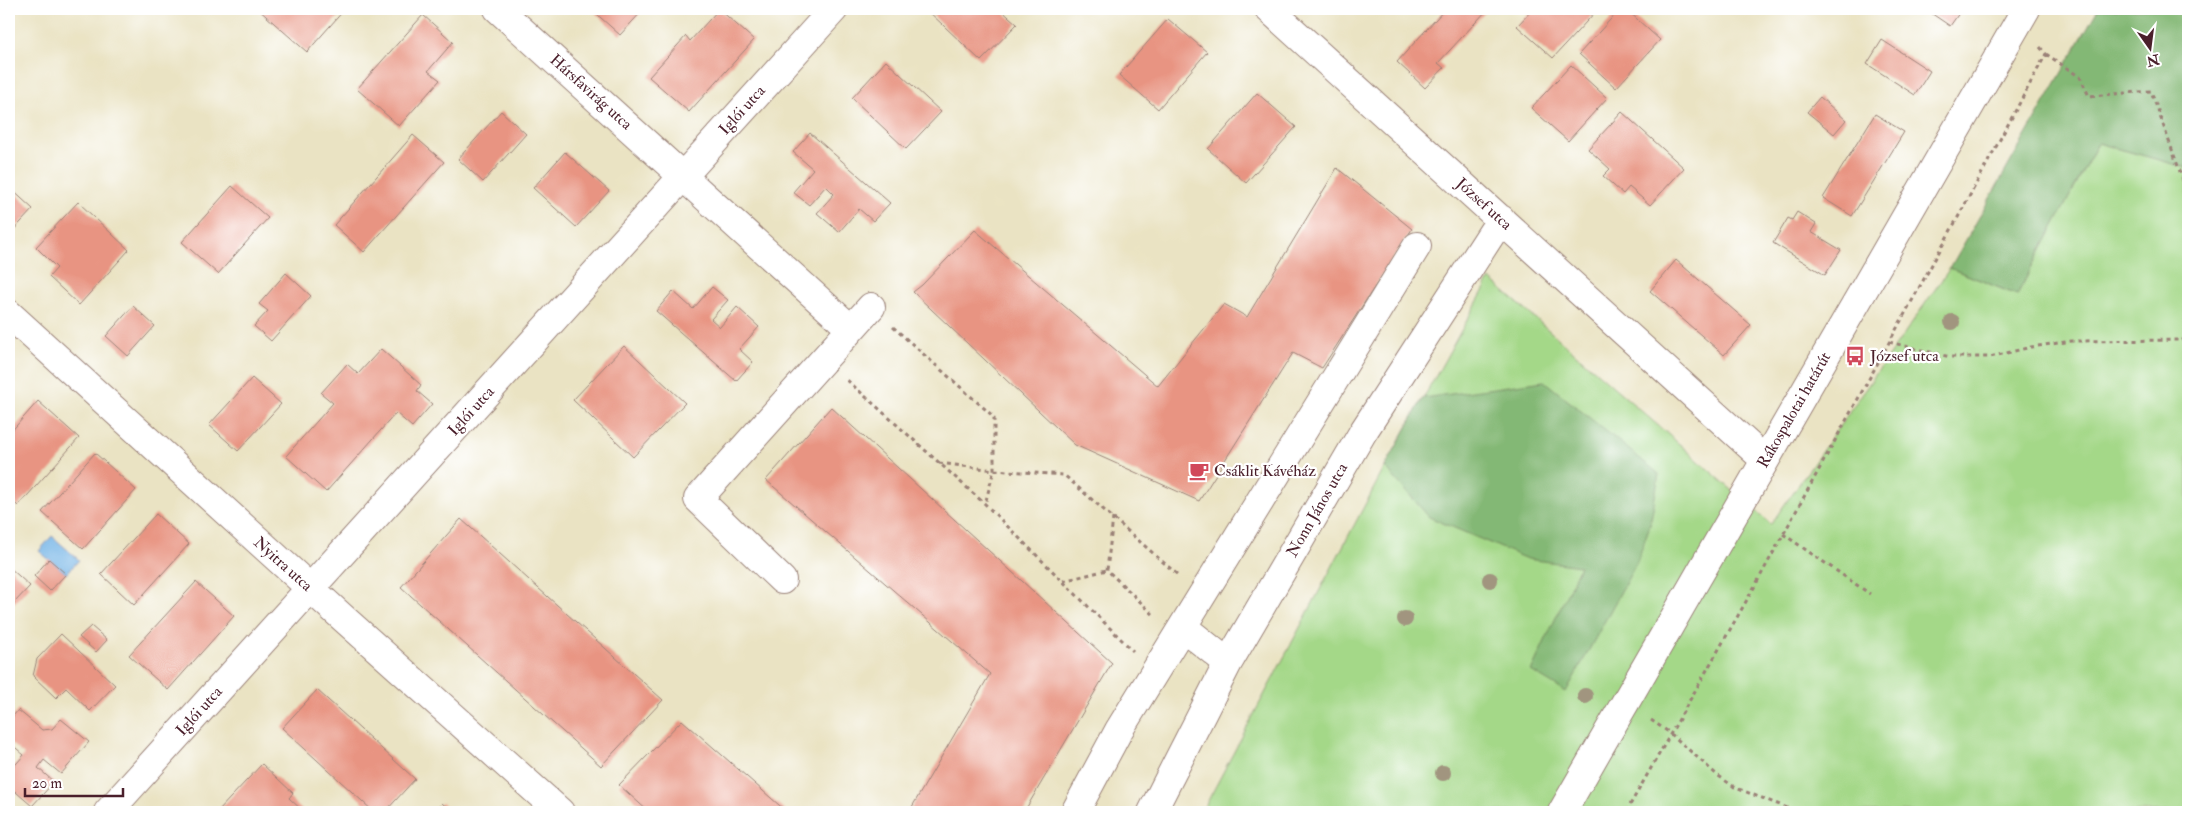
<svg xmlns="http://www.w3.org/2000/svg" width="2197" height="821" font-family="'IM FELL Double Pica',serif">
<style>
.green{fill:#a4d888;stroke:#777c5a}
.forest{fill:#83b874;stroke:#666c50}
.water{fill:#71b2e5;stroke:#5e6888}
.building{fill:#e89482}
.lines{fill:none;stroke-linecap:round;stroke-linejoin:round}
.minor-casing{stroke:#9a8177;stroke-width:30}
.path{stroke:#9a8177;stroke-width:3;stroke-dasharray:4 4;stroke-linecap:butt}
.minor{stroke:#fff;stroke-width:28}
.tree{fill:#a1957f}
.labels{text-anchor:middle;dominant-baseline:central;stroke-width:4.5;stroke-linejoin:round;paint-order:stroke}
.street-label{font-size:16px;fill:#4a1f2b;stroke:#fff}
.poi-label{font-size:16px;fill:#4a1f2b;stroke:#fff;text-anchor:start}
</style>
<rect width="100%" height="100%" fill="#fff"/>
<filter id="ink" filterUnits="userSpaceOnUse"><feTurbulence type="fractalNoise" baseFrequency=".02" numOctaves="2"/><feDisplacementMap in="SourceGraphic" scale="10" xChannelSelector="R" yChannelSelector="G"/><feConvolveMatrix kernelMatrix="1 2 1 2 8 2 1 2 1" color-interpolation-filters="sRGB"/></filter>
<filter id="wash" filterUnits="userSpaceOnUse"><feTurbulence type="fractalNoise" baseFrequency=".0096" numOctaves="4" result="noise"/><feDisplacementMap in="SourceGraphic" scale="20" xChannelSelector="R" yChannelSelector="G"/><feGaussianBlur stdDeviation="1.12" result="paint"/><feColorMatrix in="noise" values="0 0 0 0 0 0 0 0 0 0 0 0 0 0 0 0 0 1.4 0 .05"/><feComposite in="paint" operator="in"/></filter>
<g filter="url(#wash)">
<rect width="100%" height="100%" fill="#eae3c3"/>
<path class="green" d="M2098 143 2188 168V812H1202L1385 467 1490 279 1771 524 1950 268 2017 295Z"/>
<path class="forest" d="M2098 9H2188V168L2098 143 2017 295 1950 268Z
M1544 381 1659 474 1650 525 1637 562 1566 692 1531 671 1580 566 1527 559 1429 517 1385 467 1423 398Z"/>
<path class="water" d="M52 536 79 560 66 574 39 551Z"/>
<g id="blocks">
<path class="building" d="M258 9H345L307 52Z
M591 9H644L620 35Z
M719 9 754 40 689 112 649 77 686 36 690 41Z
M926 9H1000L1017 24 981 61Z
M1445 9H1488L1438 63 1444 68 1425 88 1397 62Z
M1533 9H1598L1553 58 1517 26Z
M1620 9H1626L1660 40 1616 88 1579 54Z
M1925 9H1962L1950 26Z
M423 15 453 42 428 71 440 80 399 126 357 89Z
M1168 19 1207 52 1158 109 1119 75Z
M1882 40 1930 71 1915 95 1867 64Z
M886 61 941 112 906 149 852 98Z
M1571 65 1607 98 1568 141 1531 108Z
M1257 93 1296 127 1246 183 1208 149Z
M1820 97 1846 120 1834 134 1807 112Z
M501 111 526 134 483 182 458 159Z
M1622 112 1684 168 1650 205 1629 187 1623 194 1603 176 1610 169 1588 149Z
M1875 114 1904 132 1852 216 1823 198Z
M810 133 890 203 873 221 859 209 839 232 817 213 834 194 826 186 809 205 793 192 813 169 793 152Z
M413 135 444 162 364 252 334 225Z
M565 152 609 191 576 227 533 188Z
M1337 168 1412 229 1322 368 1293 353 1199 501 1075 445 913 292 922 285 975 230 1158 386 1224 304 1247 317Z
M232 186 268 218 218 274 182 242Z
M9 187 33 209 9 235Z
M78 202 129 250 79 305 49 277 57 268 36 247Z
M1797 212 1816 224 1811 232 1841 250 1825 275 1773 243 1788 218 1792 220Z
M1676 260 1751 325 1724 355 1650 291Z
M286 273 311 296 271 341 254 326 268 311 259 304Z
M712 287 728 300 711 319 720 327 737 307 759 327 739 349 753 362 736 381 656 311 673 291 693 309Z
M133 306 155 326 128 356 106 336Z
M624 346 685 403 633 457 573 400Z
M381 349 421 385 417 391 432 404 412 427 396 413 326 492 286 456 333 403 321 393 347 364 358 374Z
M252 378 281 404 238 451 209 425Z
M38 401 79 438 18 506 9 498V434Z
M831 407 1112 663 1024 812H909L990 674 766 480Z
M95 453 136 490 83 549 42 512Z
M156 514 189 544 134 605 101 574Z
M461 519 663 700 601 766 401 587Z
M49 559 66 574 50 591 34 576Z
M9 567 30 586 14 603 9 598Z
M196 582 234 616 168 690 129 655Z
M91 626 107 640 96 652 79 637Z
M61 634 115 685 90 711 66 688 56 698 33 676 37 659Z
M317 690 415 779 385 812H374L282 728Z
M18 710 42 730 52 729 61 719 89 742 61 774 44 760 38 768 54 782 32 806 9 786V772L24 755 9 742V721Z
M682 720 787 812H649L619 785Z
M262 764 293 793 289 798 304 812H217Z
M442 803 452 812H433Z"/>
</g>
</g>
<g filter="url(#ink)">
<use href="#blocks" fill-opacity="0" stroke="#9a8177" stroke-width="1"/>
<g class="lines">
<defs>
<path id="minor" d="M498 9 851 329
M1269 9 1765 460
M9 314 342 617 560 812
M782 580 698 499 871 307
M1183 627 1228 663
M108 812 834 9
M1075 812 1119 730 1417 246
M1152 812 1228 663 1363 432 1501 219
M1562 812 2026 9"/>
</defs>
<use href="#minor" class="minor-casing"/>
<path class="path" d="M2046 54 2080 77 2089 96 2151 91 2188 194
M893 327 994 417V470L985 504
M1889 342 1950 357H1990L2031 347 2072 341 2188 340
M847 380 985 504 1133 651
M939 463 994 470 1064 475 1179 576
M1113 518 1107 570 1155 616
M1783 534 1870 594
M1063 581 1107 570
M1651 720 1670 733 1717 775 1736 788 1798 812
M1626 812 1756 584 1962 210 2046 54 2040 47"/>
<use href="#minor" class="minor"/>
</g>
<g class="tree">
<circle cx="1952" cy="322" r="8"/>
<circle cx="1490" cy="580" r="8"/>
<circle cx="1405" cy="619" r="8"/>
<circle cx="1585" cy="696" r="8"/>
<circle cx="1443" cy="773" r="8"/>
</g>
</g>
<defs>
<symbol id="bus-bare" viewBox="-9 -9 18 18"><path d="M-5-6H5V4H4V6H2V4H-2V6H-4V4H-5ZM-3.5-4V0h7V-4ZM-3.5 1.2v1.5H-2V1.2ZM2 1.2v1.5H3.5V1.2Z" fill="#d1495b" stroke="#fff" stroke-width="2.5" paint-order="stroke"/></symbol>
<symbol id="cafe-bare" viewBox="-9 -9 18 18"><path d="M-5.5-4.5H6V0H3Q3 3.5 0 3.5H-2.5Q-5.5 3.5-5.5 0ZM3-3.2v2h1.7v-2ZM-6 4.5H4V6H-6Z" fill="#d1495b" stroke="#fff" stroke-width="2.5" paint-order="stroke"/></symbol>
</defs>
<g fill-rule="evenodd">
<use href="#bus-bare" x="1841" y="342" width="28" height="28"/>
<use href="#cafe-bare" x="1185" y="457" width="28" height="28"/>
</g>
<g class="labels">
<g class="street-label">
<text transform="translate(591 92) rotate(42)">Hársfavirág utca</text>
<text transform="translate(742 110) rotate(-48)">Iglói utca</text>
<text transform="translate(1484 204) rotate(42)">József utca</text>
<text transform="translate(1794 410) rotate(-60)">Rákospalotai határút</text>
<text transform="translate(471 411) rotate(-48)">Iglói utca</text>
<text transform="translate(1317 510) rotate(-60)">Nonn János utca</text>
<text transform="translate(283 564) rotate(42)">Nyitra utca</text>
<text transform="translate(199 711) rotate(-48)">Iglói utca</text>
</g>
<g class="poi-label">
<text x="1870" y="356">József utca</text>
<text x="1214" y="471">Csáklit Kávéház</text>
</g>
</g>
<rect width="2197" height="821" fill="none" stroke="#fff" stroke-width="30"/>
<g transform="translate(2150 48) rotate(166)" stroke="#ffffff" stroke-width="4" paint-order="stroke">
<path d="M0-4L9 19L0 12L-9 19Z" fill="#4a1f2b"/>
<text y="-8" font-size="14" font-weight="bold" text-anchor="middle" fill="#4a1f2b">N</text>
</g>
<path d="M25 788v8h98v-8" fill="none" stroke="#4a1f2b" stroke-width="2.5"/>
<text x="32" y="788" font-size="15" fill="#4a1f2b" stroke="#ffffff" stroke-width="4" paint-order="stroke">20 m</text>
</svg>
